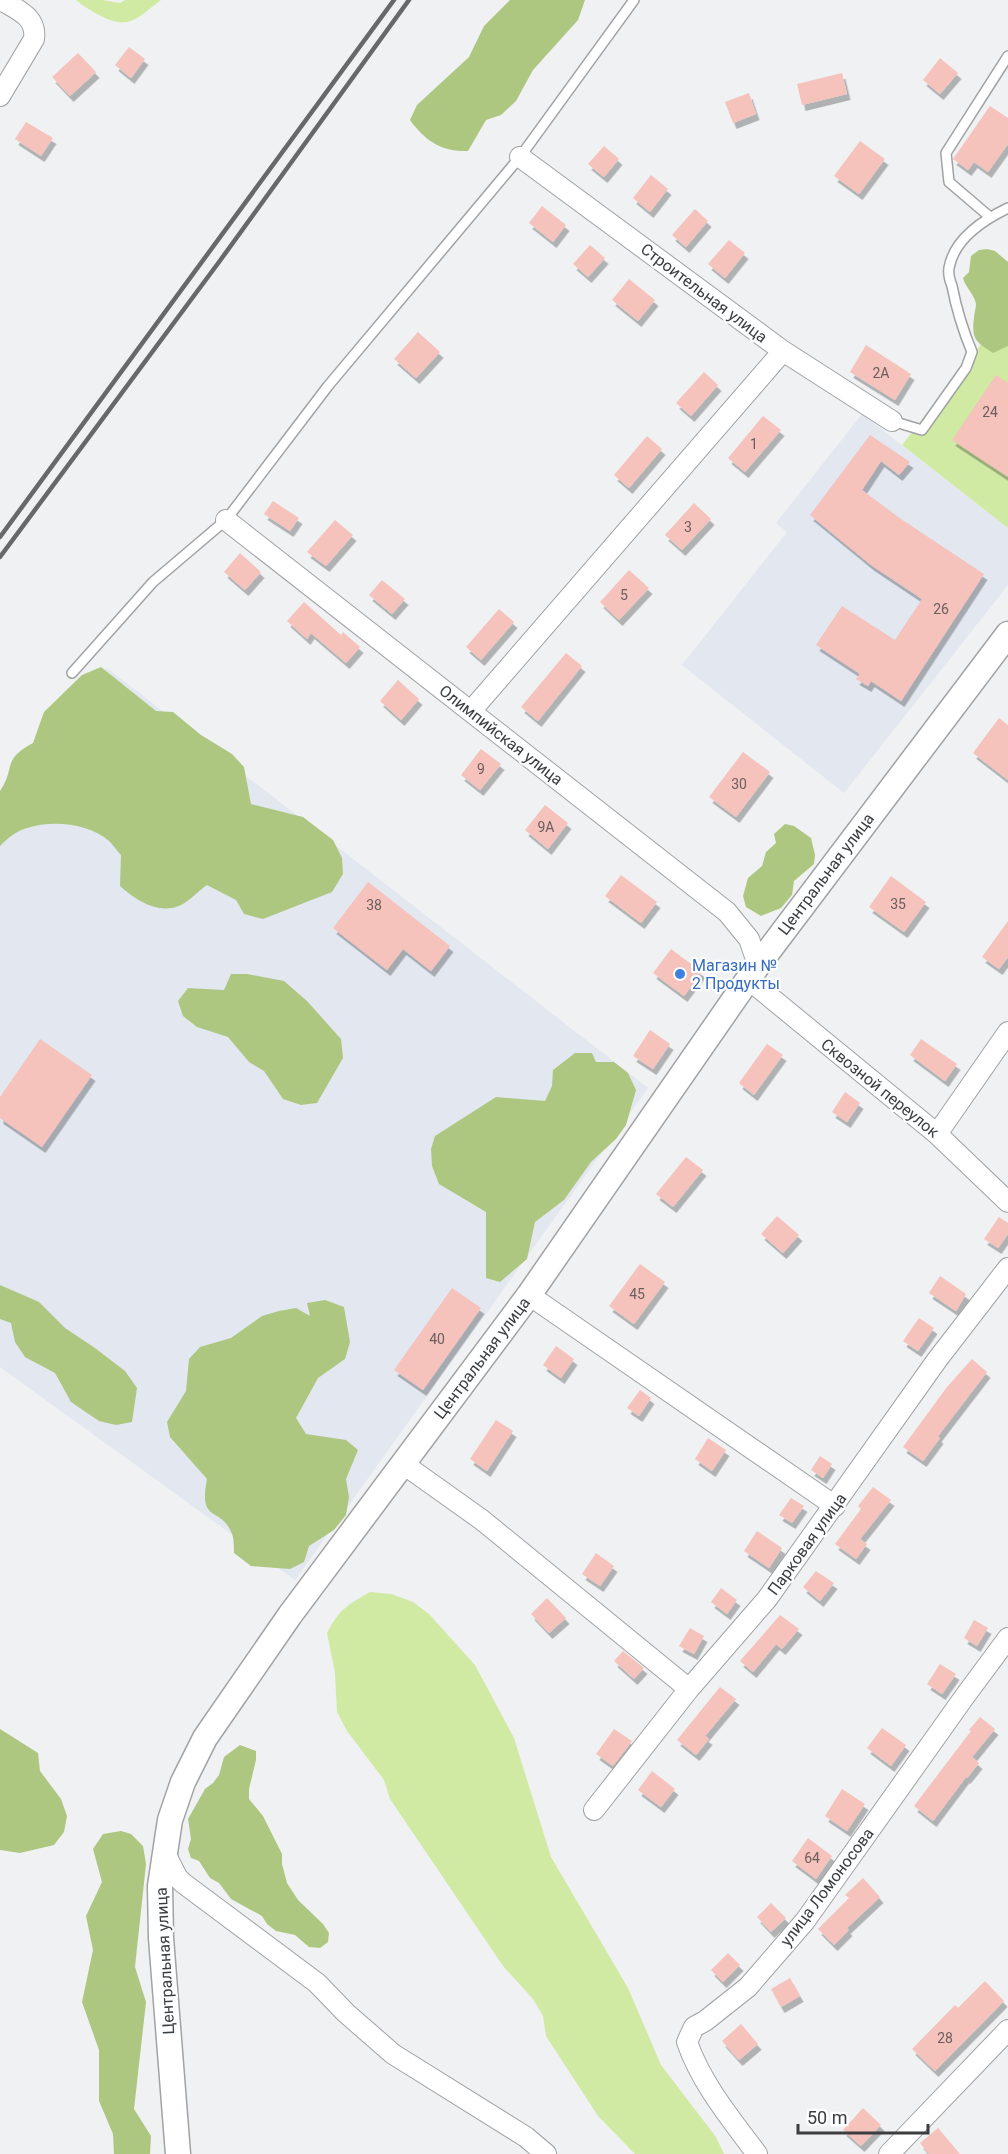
<svg xmlns="http://www.w3.org/2000/svg" width="1008" height="2154" font-family="Roboto,sans-serif">
<style>
.built{fill:#e2e7f0}
.green{fill:#d0eaa4}
.forest{fill:#adc781}
.building{fill:#f5c2bc;filter:url(#shadow)}
.lines{fill:none;stroke-linecap:round;stroke-linejoin:round}
.service-casing{stroke:#a1a2a4;stroke-width:12}
.minor-casing{stroke:#a1a2a4;stroke-width:22}
.tertiary-casing{stroke:#a1a2a4;stroke-width:27}
.service{stroke:#fff;stroke-width:9}
.minor{stroke:#fff;stroke-width:20}
.tertiary{stroke:#fff;stroke-width:24}
.rail{stroke:#676869;stroke-width:4.5}
.shop-dot{fill:#3f7fe0;stroke:#fdfeff;stroke-width:2}
.labels{text-anchor:middle;dominant-baseline:central;stroke-width:4.5;stroke-linejoin:round;paint-order:stroke}
.number-label{font-size:14px;fill:#6a5e5e}
.street-label{font-size:16px;fill:#3c3d3e;stroke:#fdfeff}
.shop-label{font-size:16px;fill:#366cbe;stroke:#fdfeff;text-anchor:start}
</style>
<defs>
<filter id="shadow"><feDropShadow dx="3.5" dy="6" stdDeviation="0" flood-color="#0004"/></filter>
</defs>
<rect width="100%" height="100%" fill="#eff1f3"/>
<path class="built" d="M862 414 1008 528V585L844 793 682 665 787 532 776 523Z
M107 668 648 1088 295 1580 0 1367V805Z"/>
<path class="green" d="M76 0H102L120 3 125 0H161C138 17 130 31 101 16 92 11 84 7 76 0Z
M1008 310V528L902 445Z
M370 1592 391 1594 413 1602 429 1614 475 1665 514 1738 551 1857 628 1988 661 2065 716 2137 724 2154H635L598 2116 546 2036 543 2016 533 1999 503 1966 390 1799 384 1780 347 1731 337 1712 335 1673 327 1633C339 1610 347 1605 370 1592Z"/>
<path class="forest" d="M510 0H585L578 20 533 70 516 101 501 115 486 120 468 151C442 152 425 141 410 120L417 105 469 57 484 26Z
M987 249 995 251 1008 262V346L993 353C976 342 971 339 974 318 974 314 976 308 976 304 975 295 965 287 963 278L969 272 971 256 979 250Z
M101 667 156 711 173 712 201 735 232 754 244 767 251 804 303 817 333 840 342 858 343 874 332 892 263 919 244 914 236 900 207 885C198 891 187 904 176 907 156 913 134 899 120 886L121 855C117 851 113 845 109 841 88 823 52 820 27 828 16 831 8 838 0 846V791C16 768 1 760 33 743L44 712 82 675Z
M785 824 794 826 811 838 815 855 814 864 794 881 792 895 781 908 761 916 746 907 743 896 748 878 762 866 766 852 776 843 774 834Z
M231 974H247L284 981 307 1001 341 1039 343 1058 317 1103 301 1105 283 1099 264 1071 249 1062 228 1037 197 1027 183 1016 178 1001 188 988 224 990Z
M575 1053H592L596 1062H614L628 1073 636 1090 626 1125 616 1139 591 1162 564 1200 535 1222 527 1259 500 1282 486 1278V1212L439 1184 432 1166 431 1149 435 1136 496 1097 545 1101 552 1086 553 1070Z
M0 1285 39 1302 65 1328 95 1348 125 1371 137 1388 132 1422 116 1425 99 1421 71 1402 55 1373 25 1357 15 1342 11 1323 0 1319Z
M325 1300 344 1307 350 1342 345 1359 318 1378 296 1418 306 1434 346 1440 358 1450 346 1479 349 1497 346 1515 334 1530 309 1546 304 1562 290 1569 251 1566 234 1553C234 1547 234 1539 232 1534 221 1505 198 1525 207 1479L170 1437 167 1422 186 1391 189 1359 200 1347 231 1338 262 1316 279 1311 296 1308 310 1316 307 1303Z
M0 1729 38 1753 40 1771 61 1799 67 1816 64 1832 54 1845 20 1853 0 1850Z
M240 1745 256 1751V1760L249 1789V1799L263 1816 282 1854V1864L287 1883 298 1900 323 1924 329 1933 328 1942 320 1948 309 1947 295 1935 276 1931 267 1924 262 1916 231 1899 219 1883 210 1878 199 1861 191 1858 188 1849 191 1839 188 1819 205 1789 213 1783 219 1775 224 1757Z
M121 1831 131 1834 143 1846 146 1864 135 1967 146 2002 134 2109 151 2136 150 2154H114L113 2134 99 2101V2050L82 2002 93 1950 86 1916 102 1882 93 1849 103 1834Z"/>
<path class="building" d="M129 47 145 59 131 78 115 65Z
M78 53 96 72 70 96 52 77Z
M940 58 958 73 940 94 923 80Z
M842 73 847 94 802 105 797 84Z
M749 93 756 114 733 123 725 102Z
M990 106 1008 118V144L988 172 974 162 968 170 953 159Z
M26 122 53 138 41 156 15 139Z
M860 141 885 159 859 194 834 176Z
M604 146 619 159 604 177 588 164Z
M651 175 668 189 650 212 633 198Z
M542 206 566 225 553 242 529 223Z
M695 209 708 221 686 247 672 235Z
M729 240 745 253 725 278 708 264Z
M590 245 605 258 588 277 573 264Z
M629 279 655 300 638 321 612 300Z
M418 332 440 352 416 378 394 359Z
M866 345 911 374 895 400 850 372Z
M704 372 718 385 691 416 676 403Z
M996 375 1008 383V477L952 440Z
M763 416 781 430 745 472 728 458Z
M870 435 910 462 899 475 881 461 862 490 901 519 984 574 901 701 871 681 868 686 856 679 860 674 816 645 842 606 895 640 922 599 871 565 810 515Z
M647 436 662 449 629 488 614 475Z
M273 501 299 518 290 531 264 514Z
M694 503 711 519 682 550 665 535Z
M335 520 353 535 326 566 307 552Z
M240 553 261 572 245 590 224 572Z
M629 570 649 588 619 620 600 602Z
M382 580 405 599 392 614 369 595Z
M304 602 341 635 343 632 360 647 346 663 311 633 307 639 287 621Z
M499 609 514 622 481 660 466 647Z
M566 653 582 666 538 721 521 707Z
M398 680 419 699 401 720 380 701Z
M999 718 1008 725V780L973 753Z
M481 749 501 764 480 790 461 775Z
M743 752 770 772 736 817 709 797Z
M545 805 568 823 548 849 525 830Z
M621 875 657 902 641 923 605 896Z
M891 876 926 902 904 932 869 907Z
M368 882 450 946 431 971 403 949 387 970 333 928Z
M1008 921V957L999 969 982 957Z
M671 949 702 972 684 996 653 973Z
M650 1030 670 1044 653 1069 633 1056Z
M40 1039 92 1075 42 1147 0 1118V1097Z
M921 1039 957 1064 945 1081 910 1055Z
M767 1044 783 1055 754 1095 739 1083Z
M845 1092 860 1103 847 1122 832 1112Z
M686 1157 703 1170 673 1207 656 1194Z
M777 1216 799 1235 783 1253 761 1234Z
M999 1217 1008 1223V1234L998 1248 984 1239Z
M640 1264 665 1282 634 1324 609 1306Z
M940 1276 966 1294 956 1311 929 1293Z
M452 1288 481 1308 423 1390 394 1370Z
M919 1318 934 1328 918 1351 903 1341Z
M556 1346 574 1359 561 1378 543 1365Z
M972 1359 987 1372 938 1436 940 1438 923 1461 903 1447 947 1387Z
M640 1390 651 1398 639 1416 627 1408Z
M496 1420 513 1431 487 1471 470 1459Z
M708 1438 726 1450 712 1471 695 1459Z
M820 1456 832 1464 823 1478 811 1470Z
M873 1487 891 1500 860 1539 867 1544 856 1559 835 1544 861 1509 858 1506Z
M791 1498 804 1506 792 1523 779 1515Z
M757 1531 782 1548 769 1568 744 1551Z
M596 1553 614 1566 600 1586 582 1574Z
M816 1571 834 1583 820 1601 803 1587Z
M721 1588 737 1600 727 1614 711 1602Z
M547 1598 566 1618 549 1633 531 1614Z
M780 1615 799 1629 782 1649 776 1644 753 1672 740 1661Z
M974 1620 988 1628 977 1646 964 1638Z
M690 1628 704 1636 694 1654 679 1646Z
M623 1651 644 1668 634 1679 614 1661Z
M940 1664 956 1674 942 1694 927 1684Z
M720 1687 736 1699 705 1736 709 1739 696 1755 677 1740Z
M980 1717 995 1729 972 1757 979 1763 967 1778 966 1777 933 1821 914 1806 971 1731 969 1730Z
M882 1728 906 1745 891 1766 867 1748Z
M614 1729 632 1741 613 1766 596 1754Z
M652 1771 675 1789 661 1807 638 1790Z
M842 1789 865 1804 847 1831 825 1816Z
M808 1838 832 1856 816 1879 792 1861Z
M863 1878 880 1897 847 1928 849 1930 834 1945 818 1929 849 1898 845 1895Z
M771 1903 786 1918 771 1932 757 1917Z
M728 1953 740 1965 723 1982 711 1970Z
M790 1978 800 1996 781 2007 771 1989Z
M985 1981 1004 2001 935 2071 912 2049 955 2005 958 2008Z
M741 2024 758 2044 739 2060 722 2041Z
M863 2108 881 2125 861 2146 843 2130Z
M938 2128 960 2154H929L920 2143Z"/>
<g class="lines">
<defs>
<path id="service" d="M990 217 949 182 946 153 1008 56
M892 421 922 430 966 368 972 352C962 328 957 312 952 286 950 281 948 274 949 268 954 239 983 220 1008 208
M72 673 153 582 226 520 328 386 520 157 634 0"/>
<path id="minor" d="M0 96 34 39C37 17 18 10 1 0
M520 157 783 351 892 421
M226 520 727 912 749 939 758 965
M471 711 783 351
M748 979 937 1134 1008 1202
M937 1134 1008 1032
M529 1295 835 1506
M402 1463 482 1520 689 1689
M594 1810 689 1689 767 1599 937 1360 1008 1268
M164 1851 177 1877 183 1883 317 1983 346 2013 393 2054 526 2137 546 2154
M757 2154C731 2119 701 2083 687 2042L694 2027 705 2021 748 1987 805 1921 965 1696 1008 1638
M889 2154 1008 2030"/>
<path id="tertiary" d="M178 2154 161 1938 160 1886 170 1820 183 1782 205 1738 290 1615 529 1295 758 965 1008 634"/>
</defs>
<use href="#service" class="service-casing"/>
<use href="#minor" class="minor-casing"/>
<use href="#tertiary" class="tertiary-casing"/>
<use href="#service" class="service"/>
<use href="#minor" class="minor"/>
<use href="#tertiary" class="tertiary"/>
<path class="rail" d="M0 537 394 0
M0 557 219 262 409 0"/>
</g>
<circle class="shop-dot" cx="680" cy="974" r="6"/>
<g class="labels">
<g class="number-label">
<text x="881" y="373">2А</text>
<text x="990" y="412">24</text>
<text x="754" y="444">1</text>
<text x="688" y="527">3</text>
<text x="624" y="595">5</text>
<text x="941" y="609">26</text>
<text x="481" y="769">9</text>
<text x="739" y="784">30</text>
<text x="546" y="827">9А</text>
<text x="898" y="904">35</text>
<text x="374" y="905">38</text>
<text x="637" y="1294">45</text>
<text x="437" y="1339">40</text>
<text x="812" y="1858">64</text>
<text x="945" y="2038">28</text>
</g>
<g class="street-label">
<text transform="translate(704 293) rotate(37)">Строительная улица</text>
<text transform="translate(501 735) rotate(38)">Олимпийская улица</text>
<text transform="translate(826 874) rotate(-53)">Центральная улица</text>
<text transform="translate(880 1088) rotate(39)">Сквозной переулок</text>
<text transform="translate(482 1358) rotate(-53)">Центральная улица</text>
<text transform="translate(807 1544) rotate(-54)">Парковая улица</text>
<text transform="translate(827 1887) rotate(-53)">улица Ломоносова</text>
<text transform="translate(165 1961) rotate(-93)">Центральная улица</text>
</g>
<g class="shop-label">
<text x="692" y="965">Магазин №<tspan x="692" dy="18">2 Продукты</tspan></text>
</g>
</g>
<path d="M798 2124v9h130v-9" fill="none" stroke="#3c3d3e" stroke-width="3"/>
<text x="807" y="2124" font-size="18" fill="#3c3d3e" stroke="#fdfeff" stroke-width="4.5" paint-order="stroke">50 m</text>
</svg>
